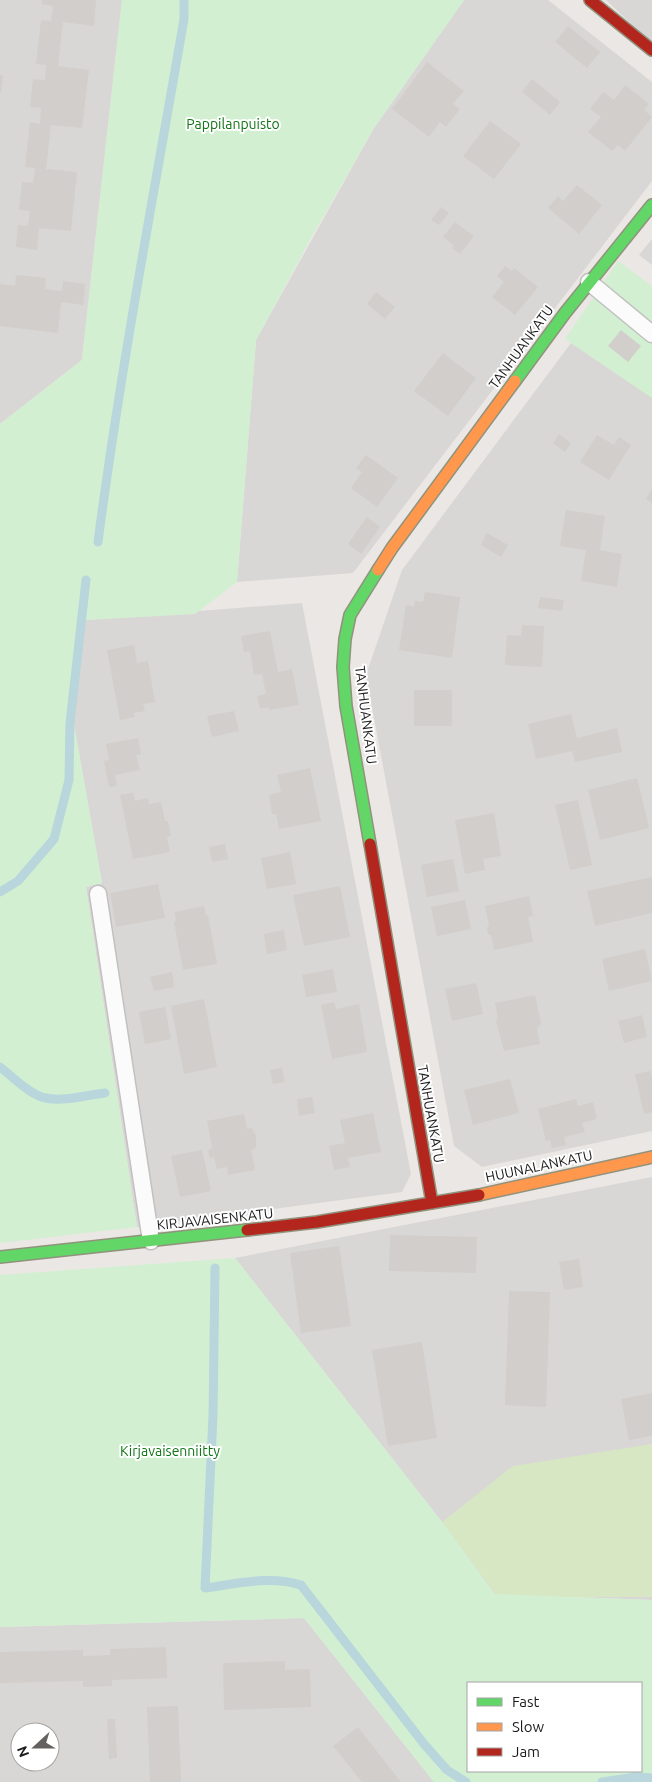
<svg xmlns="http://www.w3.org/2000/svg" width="652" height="1782" font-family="Ubuntu,sans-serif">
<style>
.residential{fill:#d9d7d5;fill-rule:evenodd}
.grass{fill:#d7e6c3}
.park{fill:#d2f0d1;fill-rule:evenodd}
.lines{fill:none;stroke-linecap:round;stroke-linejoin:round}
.stream{stroke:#b8d6dc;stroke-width:9}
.building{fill:#d1cecb}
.lane-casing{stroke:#c2c1c0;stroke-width:19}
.fast-casing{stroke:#91927d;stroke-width:14}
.slow-casing{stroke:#91927d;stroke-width:14}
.jam-casing{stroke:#91927d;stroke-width:14}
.lane{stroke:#fcfbfb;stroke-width:16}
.fast{stroke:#63d668;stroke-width:11}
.slow{stroke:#ff974d;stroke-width:11}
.jam{stroke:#b3261e;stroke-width:11}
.labels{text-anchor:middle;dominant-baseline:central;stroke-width:4;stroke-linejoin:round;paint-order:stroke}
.park-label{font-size:14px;fill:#0f7415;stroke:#fff}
.street-label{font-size:14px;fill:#1b1b1b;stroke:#fff}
</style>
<rect width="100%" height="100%" fill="#eae7e4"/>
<path class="residential" d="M0 0H122L82 360 0 424Z
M464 0H548L652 82V181L353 573 237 582 256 340 374 128Z
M606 0H652V44Z
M652 239V265L639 255Z
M571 343 652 390V1131L482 1167 454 1146 366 675 402 570Z
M302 603 411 1174 402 1192 137 1227 86 887 102 883 73 719 85 620Z
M652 1177V1600L495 1594 442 1522 235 1258Z
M304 1618 434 1782H0V1627ZM20 1732H50V1762H20Z"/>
<path class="grass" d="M652 1444V1597H498L442 1522 513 1466Z"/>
<path class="park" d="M122 0H464L374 128 311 238 256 340 237 582 195 614 85 620 73 719 102 883 86 887 137 1227 0 1243V424L82 360Z
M618 261 652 286V398L565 339Z
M235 1258 442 1522 495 1594 652 1600V1782H434L304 1618 0 1627V1275ZM641 1683V1771H468V1683Z"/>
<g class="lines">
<path class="stream" d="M98 542C121 366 154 193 184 19V0
M0 892 18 881 54 839 69 780 70 723 86 580
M0 1067C12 1076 31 1096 46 1098 64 1102 86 1095 105 1093
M215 1268 213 1416 205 1588C236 1584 271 1575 301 1585L424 1744 447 1770 466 1782
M602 1782 636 1777 652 1778"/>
</g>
<path class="building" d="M42 0H96L94 26 63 22 58 66 89 70 82 128 51 125 46 169 77 172 71 231 39 228 37 250 16 247 18 225 28 226 30 211 19 210 22 182 33 183 35 168 25 167 30 122 40 124 41 108 30 107 33 79 45 80 46 65 36 64 41 20 51 21 53 6 42 4Z
M568 26 600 52 587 68 555 42Z
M427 62 464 91 453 104 460 109 446 127 440 122 429 137 392 109Z
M0 75 3 76 1 93H0Z
M532 79 560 102 550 115 522 92Z
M625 85 649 104 644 110 652 117 625 151 618 145 612 151 588 132 601 117 590 109 603 92 614 100Z
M490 121 521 144 494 179 463 156Z
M577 185 602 205 579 234 548 208 558 196 563 201Z
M441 207 449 213 439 225 431 220Z
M455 222 474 236 460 254 452 248 454 246 443 237Z
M505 266 512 271 514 268 538 287 515 315 492 297 504 282 497 276Z
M16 275 46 278 45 289 62 291 63 281 85 284 83 305 61 302 58 333 0 326V284L15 286Z
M376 292 395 307 385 319 367 304Z
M621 330 641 346 628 362 608 346Z
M443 353 476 378 448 416 414 391Z
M559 434 571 443 565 452 553 443Z
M597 435 614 445 619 437 631 445 609 480 580 462Z
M366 455 398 478 377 507 351 488 362 472 356 468Z
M652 489V503L646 499Z
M566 510 605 516 600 550 622 554 617 587 581 581 586 550 560 546Z
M367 517 380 527 361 554 348 544Z
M487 533 508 545 501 557 481 545Z
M425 592 460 597 452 658 399 650 406 605 414 607 415 601 423 602Z
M540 597 564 600 562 611 538 608Z
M522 625 544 626 542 667 505 665 507 635 521 636Z
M270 631 278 672 292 669 299 705 269 710V707L260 709 257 696 266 694 262 674 254 675 250 651 244 652 241 636Z
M134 645 137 663 148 661 155 702 143 704 145 711 134 713 135 717 120 720 107 650Z
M414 690H452V726H414Z
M234 711 239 731 212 737 207 716Z
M571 714 577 738 617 728 622 752 575 762 572 751 536 759 528 724Z
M138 738 141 754 136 755 140 770 115 775 117 786 109 787 104 761 109 760 106 744Z
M310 768 321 821 279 829 276 814H272L269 795 281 792 277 775Z
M637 778 649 828 600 840 588 790Z
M133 793 135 801 148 798 149 804 161 802 165 821H168L171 836 167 837 170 852 133 859 120 795Z
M578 800 592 865 570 870 555 805Z
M494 813 501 856 483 859 485 870 465 874 455 820Z
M225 844 228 859 212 862 209 847Z
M290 852 296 884 267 889 261 858Z
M453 859 459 891 427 897 421 865Z
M652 877V913L595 926 587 891Z
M158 884 165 918 116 927 110 893Z
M340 886 350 937 304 946 293 895Z
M529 896 533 916 528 917 533 942 494 950 491 935 488 934 487 927 489 926 485 906Z
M465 900 471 929 437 936 431 907Z
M204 906 206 916 208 915 217 964 183 970 174 922 176 921 175 912Z
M284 930 287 950 267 954 264 934Z
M645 949 652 981 609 991 602 959Z
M333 969 337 992 306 997 302 975Z
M172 972 174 987 154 991 150 977Z
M476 983 483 1014 452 1021 445 989Z
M535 995 541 1023 537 1029 540 1044 504 1051 496 1021 498 1018 495 1003Z
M204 999 217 1067 184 1074 171 1006Z
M334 1002 336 1009 359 1004 367 1052 332 1059 321 1005Z
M165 1007 171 1039 145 1044 139 1012Z
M642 1015 647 1037 624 1043 618 1021Z
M282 1068 285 1082 273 1084 270 1070Z
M650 1071 652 1077V1112L644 1114 635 1074Z
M510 1079 519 1113 473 1125 464 1090Z
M312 1097 315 1113 299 1116 297 1099Z
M576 1099 578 1106 593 1102 597 1119 582 1123 585 1132 564 1137 566 1145 552 1148 550 1140 546 1141 538 1109Z
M373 1113 381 1152 348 1158 350 1167 334 1170 329 1146 345 1143 340 1120Z
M244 1114 247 1129 252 1128 256 1136V1148L251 1150 255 1170 228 1175 227 1167 217 1169 214 1157 210 1158 208 1151 212 1147 207 1121Z
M202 1150 211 1191 180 1197 171 1156Z
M390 1235 477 1237 476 1273 389 1271Z
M339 1246 351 1326 301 1333 290 1253Z
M579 1259 583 1287 564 1290 559 1262Z
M509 1291 550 1292 546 1407 505 1405Z
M422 1342 437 1438 388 1446 372 1350Z
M652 1393V1436L629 1440 621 1399Z
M166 1647 167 1678 112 1680V1686L83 1687V1681L0 1683V1652L83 1650V1656L110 1655V1649Z
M285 1661V1670L310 1669 311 1707 224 1710 223 1663Z
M178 1706 181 1782H150L147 1707Z
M107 1719H115L117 1758 109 1759Z
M358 1727 401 1782H362L333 1746Z"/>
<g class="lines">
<defs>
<path id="lane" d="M589 282 652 334
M98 894 151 1241"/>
<path id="fast" d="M515 381 565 313 652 205
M370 844 346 706 343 667 345 639 350 615 378 570
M0 1257 247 1230"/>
<path id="slow" d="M378 570 392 548 515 381
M479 1195 652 1157"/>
<path id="jam" d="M590 0 652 50
M370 844 432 1203
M247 1230 317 1222 479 1195"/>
</defs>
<use href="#lane" class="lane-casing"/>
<use href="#fast" class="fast-casing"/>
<use href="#slow" class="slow-casing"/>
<use href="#jam" class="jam-casing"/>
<use href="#lane" class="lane"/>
<use href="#fast" class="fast"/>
<use href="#slow" class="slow"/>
<use href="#jam" class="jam"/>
</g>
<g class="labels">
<g class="park-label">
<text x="233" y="124">Pappilanpuisto</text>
<text x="170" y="1451">Kirjavaisenniitty</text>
</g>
<g class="street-label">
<text transform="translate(521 347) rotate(-54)">TANHUANKATU</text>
<text transform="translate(366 715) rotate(83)">TANHUANKATU</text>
<text transform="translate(431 1114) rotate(80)">TANHUANKATU</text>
<text transform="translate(539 1166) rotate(-12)">HUUNALANKATU</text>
<text transform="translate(215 1219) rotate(-6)">KIRJAVAISENKATU</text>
</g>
</g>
<rect x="467" y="1682" width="175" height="90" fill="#ffffff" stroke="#a4a4a4"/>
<rect x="477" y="1698" width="25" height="8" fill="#63d668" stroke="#a4a4a4"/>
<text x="512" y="1707" font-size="15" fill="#1b1b1b">Fast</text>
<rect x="477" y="1723" width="25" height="8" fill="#ff974d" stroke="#a4a4a4"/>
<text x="512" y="1732" font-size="15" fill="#1b1b1b">Slow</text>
<rect x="477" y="1748" width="25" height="8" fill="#b3261e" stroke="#a4a4a4"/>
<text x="512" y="1757" font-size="15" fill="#1b1b1b">Jam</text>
<g transform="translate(35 1747) rotate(249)"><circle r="24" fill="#ffffff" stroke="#a4a4a4"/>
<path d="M0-4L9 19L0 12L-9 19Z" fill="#636261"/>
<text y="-8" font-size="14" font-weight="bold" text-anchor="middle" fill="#1b1b1b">N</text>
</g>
</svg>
